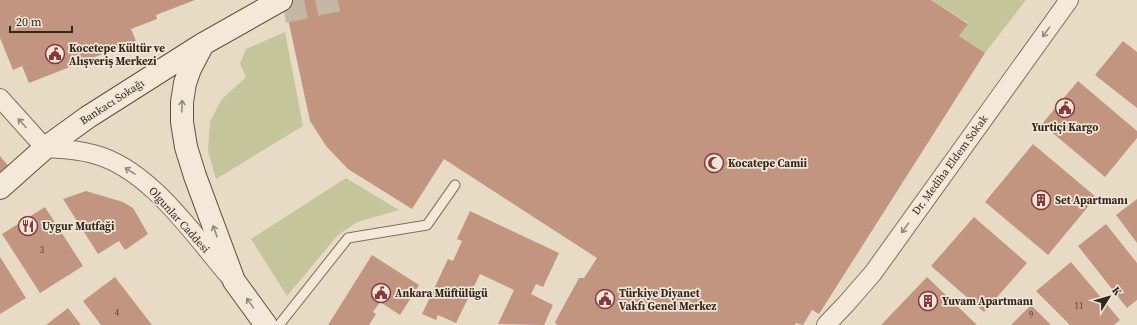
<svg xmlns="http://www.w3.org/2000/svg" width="1137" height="325" font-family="'Source Serif 4',serif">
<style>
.green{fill:#c5c59c}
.building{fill:#c29581}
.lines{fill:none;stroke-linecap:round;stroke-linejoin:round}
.secondary-tunnel{stroke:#c4b7a5;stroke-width:22;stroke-dasharray:22 11;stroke-linecap:butt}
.lane-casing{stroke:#826d5e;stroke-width:11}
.street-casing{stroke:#826d5e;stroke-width:20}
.secondary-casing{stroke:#634f41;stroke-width:24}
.lane{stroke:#f4e9d8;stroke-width:9}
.street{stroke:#f4e9d8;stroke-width:18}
.secondary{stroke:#f4e9d8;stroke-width:22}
.oneway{stroke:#94887c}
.labels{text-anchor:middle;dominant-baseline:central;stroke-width:3.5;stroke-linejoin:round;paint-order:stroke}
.number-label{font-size:9px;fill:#584238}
.poi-label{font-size:11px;font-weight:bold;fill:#342720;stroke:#f1e6d5;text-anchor:start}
.street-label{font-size:11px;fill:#342720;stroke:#f1e6d5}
</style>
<rect width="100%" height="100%" fill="#e8dbc6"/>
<path class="green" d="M931 0H1026L985 53 959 36 968 23Z
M285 32 303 126 216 179 208 151 210 121 222 99 246 77 240 64 246 49Z
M346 178 399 210 357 222 337 236 287 296 251 239Z"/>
<path class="building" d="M0 0H195L156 15 157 19 131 29 136 41 29 83 22 66 13 70 0 38Z
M284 0H931L968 24 959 36 985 53 819 314 812 310 803 325 796 323 795 325H557L555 322 579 278H584L597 258 444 159 412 209 348 169 326 146 310 121Z
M1123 41 1137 52V108L1095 75Z
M1078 81 1137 131V138L1105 177 1042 124Z
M1033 144 1096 197 1048 255 985 202Z
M0 156 10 168 0 176Z
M86 191 123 202 133 208 148 234 125 250 119 241 98 254 63 199Z
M1137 199V243L1116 215Z
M45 207 83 266 40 293 2 234Z
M470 211 559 253 543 287 536 284 531 294 553 305 544 325 498 324 514 290 480 274 456 323 438 315 436 320 422 314 448 259 453 261 462 241 457 239Z
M974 217 1027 263 984 312 931 266Z
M1106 224 1137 263V300L1127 308 1078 246Z
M372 255 419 285 400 315 380 302 373 312 376 314 369 325H328Z
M0 257 26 298 0 314Z
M1071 262 1120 320 1114 325H1070L1036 291Z
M115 277 152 325H101L83 301Z
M927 277 977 325H881Z
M1031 305 1051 325H1011Z
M68 308 81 325H46Z"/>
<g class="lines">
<path class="secondary-tunnel" d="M284 12 340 0"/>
<defs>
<path id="lane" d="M279 325 348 238 427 225 455 185"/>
<path id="street" d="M0 98 45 148C61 149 77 149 93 154 149 168 193 234 229 276
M826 325 846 304 873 273 1069 0"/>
<path id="secondary" d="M203 44 190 69 185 83 182 102V122L186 147 195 176 234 281 266 325
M0 188 45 148 88 117 203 44 281 0"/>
</defs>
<use href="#lane" class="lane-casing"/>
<use href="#street" class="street-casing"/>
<use href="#secondary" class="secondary-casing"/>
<use href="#lane" class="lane"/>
<use href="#street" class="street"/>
<use href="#secondary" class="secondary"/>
</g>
<defs><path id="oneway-shaft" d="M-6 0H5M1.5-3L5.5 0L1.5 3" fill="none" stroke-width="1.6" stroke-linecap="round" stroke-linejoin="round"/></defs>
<g class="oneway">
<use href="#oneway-shaft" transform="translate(1046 32) rotate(126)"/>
<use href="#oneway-shaft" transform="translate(182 106) rotate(-88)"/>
<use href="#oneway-shaft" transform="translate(22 123) rotate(-132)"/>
<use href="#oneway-shaft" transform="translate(130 171) rotate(-148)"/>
<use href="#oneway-shaft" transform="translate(905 228) rotate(126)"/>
<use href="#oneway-shaft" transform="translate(215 231) rotate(-110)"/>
<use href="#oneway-shaft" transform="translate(250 303) rotate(-126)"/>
</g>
<defs>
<symbol id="civic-ring" viewBox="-11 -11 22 22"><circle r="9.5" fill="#f1e6d5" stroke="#89363f" stroke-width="1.5"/><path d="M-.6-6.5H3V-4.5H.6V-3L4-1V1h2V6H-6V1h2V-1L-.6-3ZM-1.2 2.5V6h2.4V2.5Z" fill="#89363f"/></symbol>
<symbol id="mosque-ring" viewBox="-11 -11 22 22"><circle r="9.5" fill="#f1e6d5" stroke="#89363f" stroke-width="1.5"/><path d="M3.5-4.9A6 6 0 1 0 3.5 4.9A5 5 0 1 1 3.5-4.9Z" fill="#89363f"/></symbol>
<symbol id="building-ring" viewBox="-11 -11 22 22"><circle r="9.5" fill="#f1e6d5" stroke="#89363f" stroke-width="1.5"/><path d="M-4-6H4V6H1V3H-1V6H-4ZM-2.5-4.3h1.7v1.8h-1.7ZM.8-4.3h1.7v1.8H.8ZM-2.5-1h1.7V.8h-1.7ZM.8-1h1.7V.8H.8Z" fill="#89363f"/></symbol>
<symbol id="restaurant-ring" viewBox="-11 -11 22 22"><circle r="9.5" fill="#f1e6d5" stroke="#89363f" stroke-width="1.5"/><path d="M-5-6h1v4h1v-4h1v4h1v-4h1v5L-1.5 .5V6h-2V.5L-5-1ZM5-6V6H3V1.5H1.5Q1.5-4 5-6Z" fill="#89363f"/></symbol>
</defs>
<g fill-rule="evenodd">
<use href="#civic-ring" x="44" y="43" width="22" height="22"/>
<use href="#civic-ring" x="1054" y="97" width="22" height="22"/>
<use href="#mosque-ring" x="703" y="152" width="22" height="22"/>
<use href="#building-ring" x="1030" y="189" width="22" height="22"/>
<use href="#restaurant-ring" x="17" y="215" width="22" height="22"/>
<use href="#civic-ring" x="370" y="282" width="22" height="22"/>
<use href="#civic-ring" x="594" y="288" width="22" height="22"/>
<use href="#building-ring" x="917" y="290" width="22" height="22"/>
</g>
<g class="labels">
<g class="number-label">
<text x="42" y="250">3</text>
<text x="1079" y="306">11</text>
<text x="117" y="313">4</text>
<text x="1031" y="315">9</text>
</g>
<g class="poi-label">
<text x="69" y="48">Kocetepe Kültür ve<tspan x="69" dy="13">Alışveriş Merkezi</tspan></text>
<text x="1065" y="127" text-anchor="middle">Yurtiçi Kargo</text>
<text x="728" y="163">Kocatepe Camii</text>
<text x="1055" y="200">Set Apartmanı</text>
<text x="42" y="226">Uygur Mutfaği</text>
<text x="395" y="293">Ankara Müftülügü</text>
<text x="619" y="293">Türkiye Diyanet<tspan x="619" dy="13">Vakfı Genel Merkez</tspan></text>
<text x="942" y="301">Yuvam Apartmanı</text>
</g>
<g class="street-label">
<text transform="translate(112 102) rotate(-33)">Bankacı Sokağı</text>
<text transform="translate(950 165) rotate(-54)">Dr. Mediha Eldem Sokak</text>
<text transform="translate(179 220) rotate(48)">Olgunlar Caddesi</text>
</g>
</g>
<g transform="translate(1109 297) rotate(53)" stroke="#f1e6d5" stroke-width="3" paint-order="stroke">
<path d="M0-3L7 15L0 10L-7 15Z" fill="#342720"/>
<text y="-6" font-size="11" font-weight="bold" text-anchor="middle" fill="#342720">K</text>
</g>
<path d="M10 26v6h62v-6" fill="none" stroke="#342720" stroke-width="2"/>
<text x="16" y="26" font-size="12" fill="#342720" stroke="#f1e6d5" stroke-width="3" paint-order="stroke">20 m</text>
</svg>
